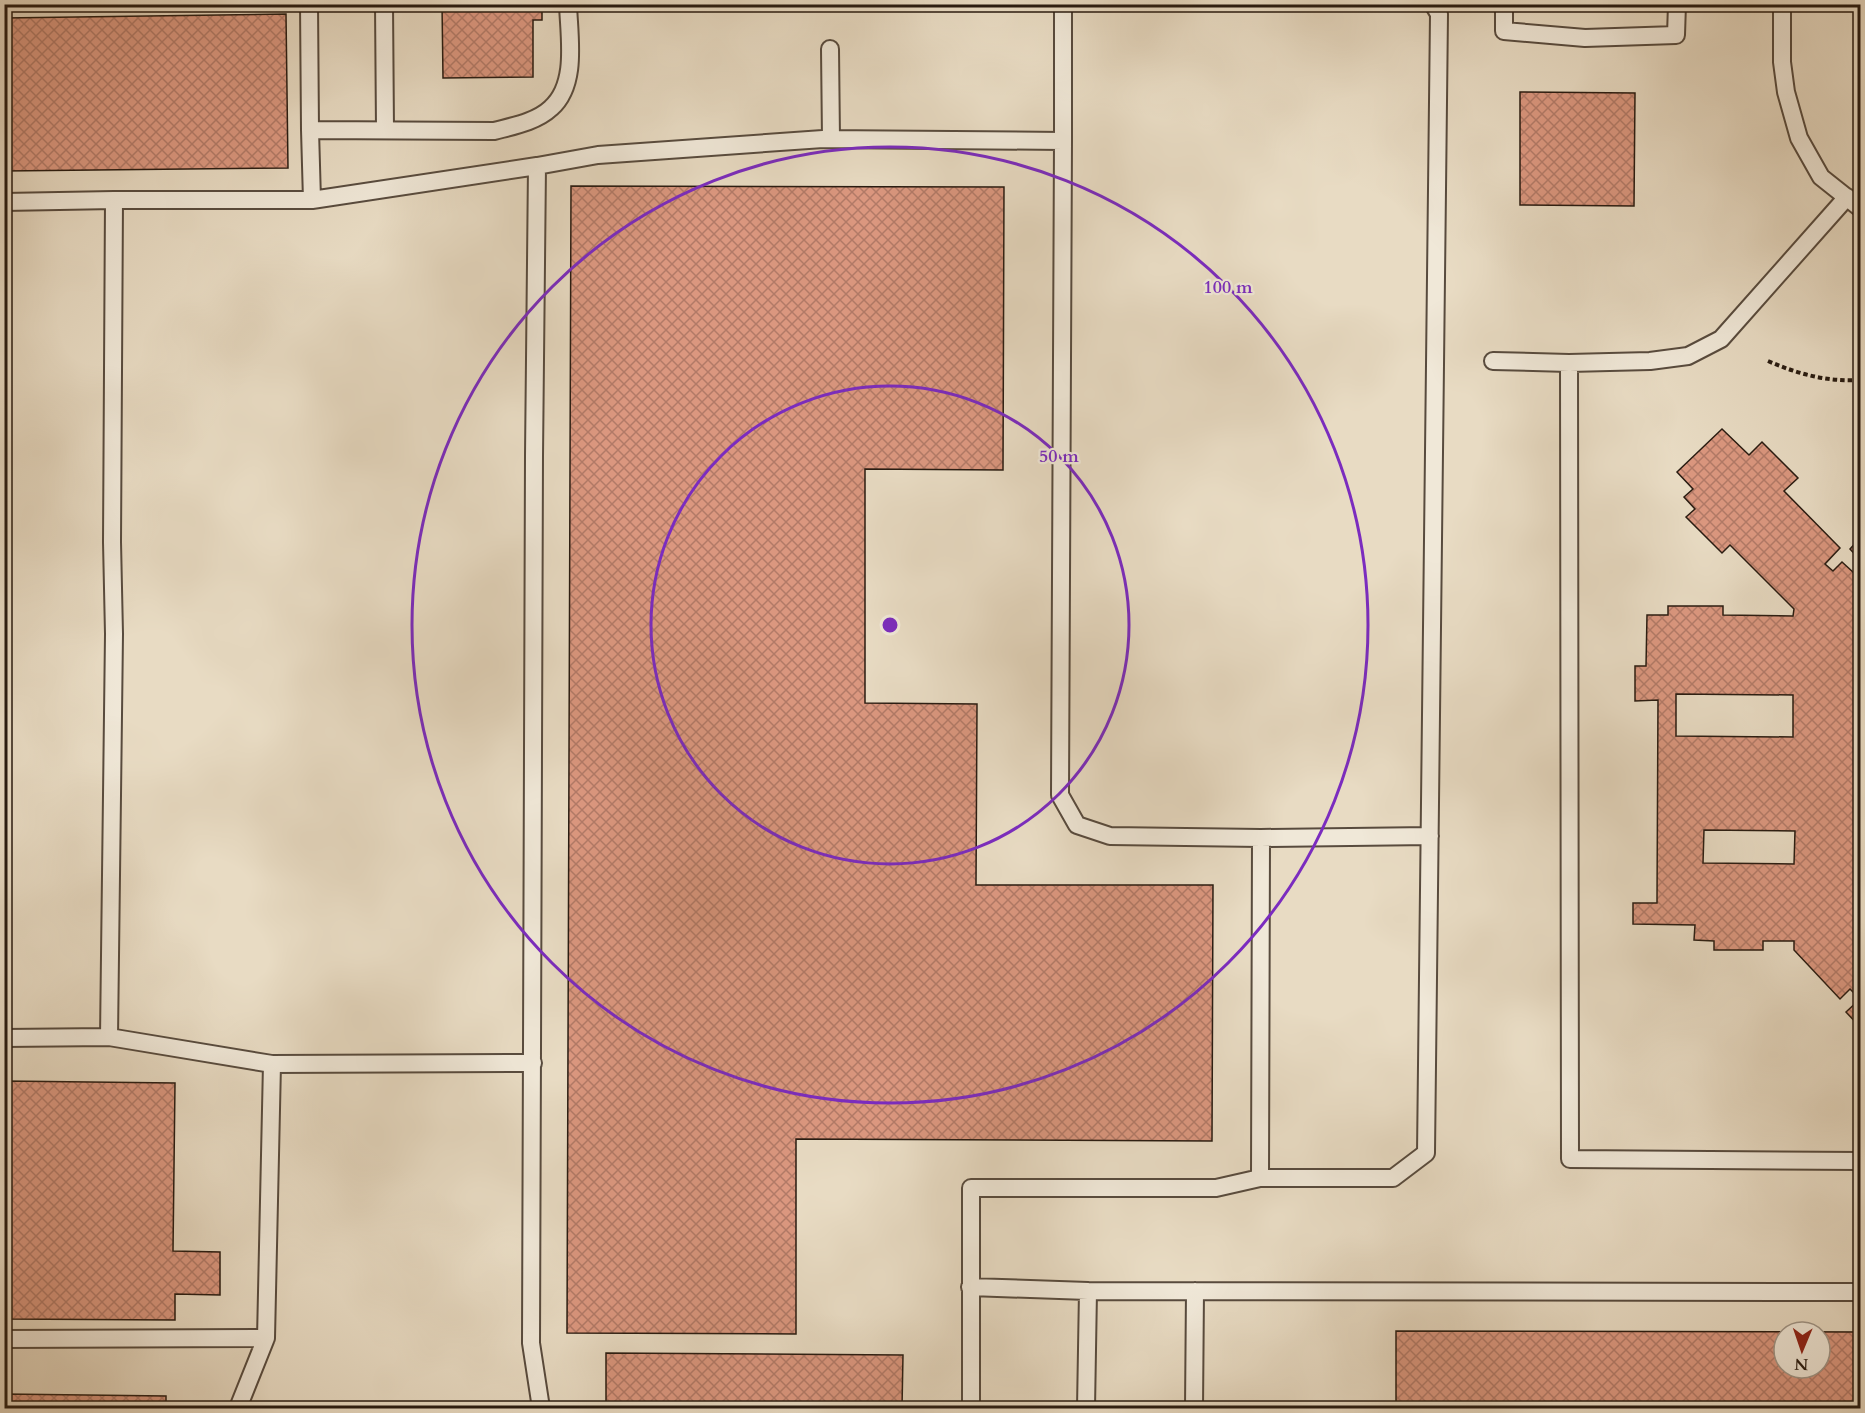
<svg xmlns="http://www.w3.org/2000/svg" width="1865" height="1413" font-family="Cardo,serif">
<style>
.building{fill:url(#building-cross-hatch);stroke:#281b11;stroke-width:1.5;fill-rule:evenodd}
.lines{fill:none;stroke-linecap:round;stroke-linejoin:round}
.lane-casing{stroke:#584b3e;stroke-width:20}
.path{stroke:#281b11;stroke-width:4;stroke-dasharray:4.5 3;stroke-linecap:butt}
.lane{stroke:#f0e8d8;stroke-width:16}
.ring{fill:none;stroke:#7b2cbf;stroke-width:3}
.centre{fill:#7b2cbf;stroke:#f0e8d8;stroke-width:3}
.ring-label{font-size:18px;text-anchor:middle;font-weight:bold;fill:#7b2cbf;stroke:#f0e8d8;stroke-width:4.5;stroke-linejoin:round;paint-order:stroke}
</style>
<defs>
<pattern id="building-cross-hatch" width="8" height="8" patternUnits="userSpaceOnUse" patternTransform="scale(1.5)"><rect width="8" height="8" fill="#db977f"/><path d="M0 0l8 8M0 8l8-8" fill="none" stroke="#b27a67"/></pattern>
</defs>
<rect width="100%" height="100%" fill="#e8dbc3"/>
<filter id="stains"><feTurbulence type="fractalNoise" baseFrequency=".00333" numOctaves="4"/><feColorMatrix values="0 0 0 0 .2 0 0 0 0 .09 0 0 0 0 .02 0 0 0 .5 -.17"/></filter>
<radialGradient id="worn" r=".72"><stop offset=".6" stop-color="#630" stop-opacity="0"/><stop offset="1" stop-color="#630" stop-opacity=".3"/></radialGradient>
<path class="building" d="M442 4H542V20H533V77L443 78Z
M286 14 288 168 4 171V18Z
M1520 92 1635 93 1634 206 1520 205Z
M571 186 1004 187 1003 470 865 469V703L977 704 976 885H1213L1212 1141 796 1139V1334L567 1333Z
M1722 429 1749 455 1762 442 1798 478 1784 491 1840 548 1825 564 1833 571 1842 562 1854 573 1860 567V1027L1846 1012 1860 999 1850 989 1840 999 1794 950V941H1763V950H1714V941L1694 940 1695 925 1633 924V903H1657L1658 700 1635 701V666H1646L1647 615H1668V606H1723V615L1793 616 1794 609 1730 545 1722 553 1686 517 1695 509 1684 497 1693 489 1677 472ZM1676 694 1793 695V737L1676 736ZM1704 830 1795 831 1794 864 1703 863Z
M1860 538V560L1850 549Z
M4 1081 175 1083 173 1251 220 1252V1295L175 1294V1320L4 1319Z
M1396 1331 1860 1332V1408H1396ZM1784 1332H1820V1368H1784Z
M606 1353 903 1355 902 1408H606Z
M4 1394 166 1396V1408H4Z"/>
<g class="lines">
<defs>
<path id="lane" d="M309 4 310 130 312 200
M384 4 385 130
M1504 4V31L1585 38 1676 35 1677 4
M1782 4V62L1786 92 1799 138 1821 177 1860 208
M830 49 831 139
M310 130 494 131C513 126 536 122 551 108 578 84 569 37 568 4
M537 166 598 155 823 139 1063 141V4
M114 200H312L537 166 534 456 531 1343 541 1408
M4 202 114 200 112 542 114 634 109 1037 272 1064 266 1338 238 1408
M1493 361 1569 363 1650 361 1688 356 1721 339 1847 197
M1569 363 1570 1159 1860 1161
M1261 838 1430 836
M4 1038 109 1037
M272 1064 533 1063
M1260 1178H1393L1426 1153 1439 14 1433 4
M970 1287 1088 1291 1086 1408
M1088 1291 1860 1292
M4 1339 266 1338
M971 1408V1188H1216L1260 1178 1261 838 1110 836 1077 825 1060 795 1063 141
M1194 1408 1195 1291"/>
</defs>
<use href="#lane" class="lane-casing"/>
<path class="path" d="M1768 361C1798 374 1827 382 1860 380"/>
<use href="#lane" class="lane"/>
</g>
<g class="ring">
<circle cx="890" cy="625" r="239"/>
<circle cx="890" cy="625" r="478"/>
</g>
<circle cx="890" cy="625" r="9" class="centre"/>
<g class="ring-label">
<text x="1228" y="293">100 m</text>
<text x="1059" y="462">50 m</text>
</g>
<rect width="1865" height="1413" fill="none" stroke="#e8dbc3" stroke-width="24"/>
<rect x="6" y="6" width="1853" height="1401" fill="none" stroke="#281b11" stroke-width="3"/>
<rect x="12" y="12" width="1841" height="1389" fill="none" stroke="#281b11" stroke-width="1.5"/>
<g transform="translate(1802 1350) rotate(182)"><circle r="28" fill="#f0e8d8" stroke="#a09688" stroke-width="1.5"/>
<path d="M0-4.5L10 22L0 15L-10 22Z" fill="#8f2418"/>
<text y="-9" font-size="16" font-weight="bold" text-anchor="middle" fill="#281b11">N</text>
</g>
<rect width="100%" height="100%" filter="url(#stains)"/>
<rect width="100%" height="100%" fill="url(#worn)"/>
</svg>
